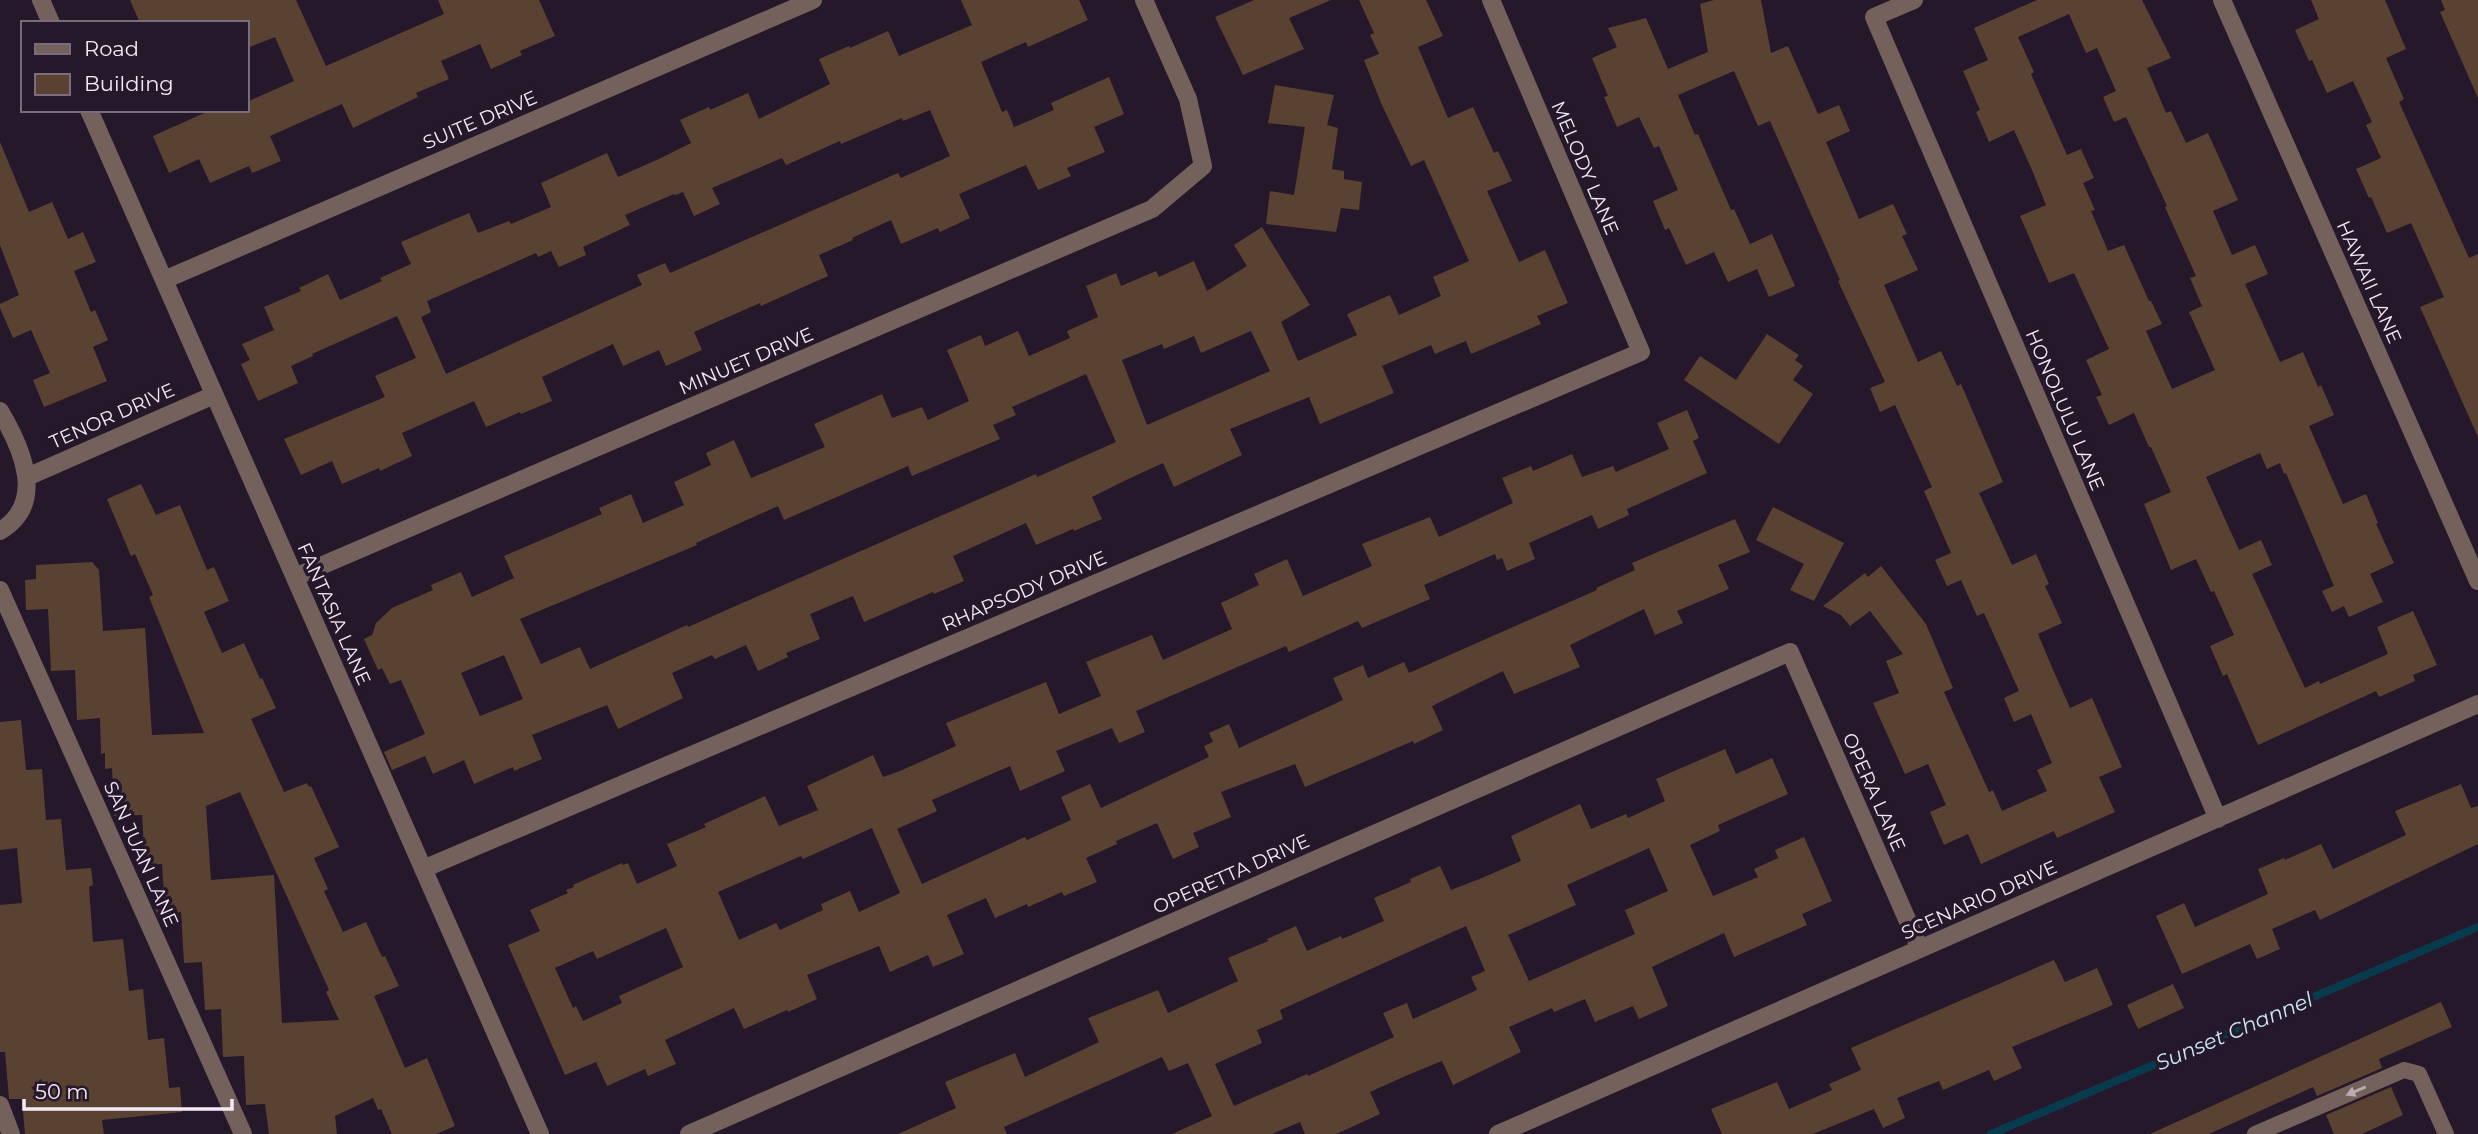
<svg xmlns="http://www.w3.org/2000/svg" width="2478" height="1134" font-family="Montserrat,sans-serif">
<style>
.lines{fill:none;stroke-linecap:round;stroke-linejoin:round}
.stream{stroke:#083b4e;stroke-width:8}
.building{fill:#594232;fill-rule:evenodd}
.service{stroke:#75615c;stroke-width:16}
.minor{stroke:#75615c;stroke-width:18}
.oneway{fill:#bbacb1}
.labels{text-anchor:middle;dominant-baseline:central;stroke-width:7;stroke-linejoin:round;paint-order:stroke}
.street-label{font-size:19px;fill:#f4eaf7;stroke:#26182b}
.water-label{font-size:21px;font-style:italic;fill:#cbe8f6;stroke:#26182b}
</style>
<rect width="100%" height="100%" fill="#26182b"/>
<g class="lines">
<path class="stream" d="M1991 1134 2478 927"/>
</g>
<path class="building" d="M130 0H296L326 66 444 14 438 0H539L555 36 520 51 522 55 491 69 480 44 441 61 449 79 416 93 418 97 353 128 342 104 270 136 281 161 252 173 249 166 210 183 199 159 169 173 153 136 211 110H247V102L294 81 275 37 247 48V23H140Z
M961 0H1079L1088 20 1028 47 1026 42 981 62 1002 112 1007 110 1014 127 1054 110 1051 103 1109 77 1124 114 1094 127 1105 152 1067 168 1071 176 1038 190 1026 165 959 194 970 218 940 232 938 228 901 244 891 220 852 238 853 240 819 255 828 276 761 306 760 303 694 332 702 350 666 366 659 350 623 366 613 344 542 377 552 401 521 414 520 412 486 427 474 401 402 433 412 456 380 471 379 468 342 484 332 461 301 475 284 439 385 397 375 376 416 358 397 316 312 354 313 356 291 366 298 383 258 401 241 364 250 360 242 344 274 330 264 307 301 291 299 288 328 274 340 300 382 281 380 278 411 264 401 242 469 213 478 233 509 221 511 224 551 207 541 183 607 153 618 177 659 159 691 143 680 120 709 107 710 110 748 93 759 119 830 84 819 59 849 46 850 48 888 31 899 56 972 25ZM930 110 950 156 901 178 898 173 670 273 665 263 637 275 642 285 446 374 421 317 431 312 427 301 536 253 538 257 551 251 559 267 586 255 583 247 630 225 625 215 674 194 675 195 683 192 694 216 720 204 712 188 782 158 786 165 840 141 841 144 902 118 903 121Z
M1254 0H1331L1289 18 1304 49 1243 75 1215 17Z
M1359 0H1426L1443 36 1418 47 1448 118 1473 107 1494 153 1498 151 1512 181 1487 191 1519 262 1545 250 1568 303 1537 316 1541 324 1471 354 1466 341 1435 354 1431 345 1382 366 1394 393 1320 424 1309 397 1230 429 1242 455 1174 487 1163 463 1124 481 1092 497 1102 519 1074 531 1073 529 1036 545 1026 523 984 542 953 556 964 581 934 594 933 592 864 622 853 596 810 614 820 639 786 653 788 657 758 671 746 645 715 659 712 655 672 673 683 698 618 729 607 705 532 735 542 759 514 771 513 767 474 784 464 760 433 774 425 756 392 770 384 752 425 734 401 680 390 684 382 668 378 670 364 639 372 635 376 623 392 608 433 590 431 585 461 572 472 597 514 578 504 556 602 514 599 508 631 494 643 523 684 505 674 482 711 465 706 453 734 440 751 478 825 447 814 424 882 394 892 418 922 407 928 420 969 401 947 350 981 335 985 346 1018 331 1029 356 1070 338 1067 331 1098 317 1086 286 1116 273 1121 286 1156 271 1159 277 1194 261 1207 291 1247 266 1234 245 1262 227 1310 305 1281 322 1298 361 1357 335 1347 314 1390 295 1399 315 1441 296 1433 277 1469 261 1424 160 1411 166 1381 103 1364 60 1379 54 1370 35 1374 33ZM1251 331 1270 371 1147 425 1122 360 1162 344 1164 349 1194 336 1201 353ZM1086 374 1116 442 1037 477 1036 474 688 627 687 625 590 669 580 647 541 664 520 619 697 545 696 543 778 506 784 520 908 466 912 476 957 457 1000 439 993 425 1016 415 1012 407ZM504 655 523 699 480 716 461 673Z
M1714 0H1761L1771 53 1788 46 1818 114 1839 105 1850 131 1826 142 1859 219 1893 204 1907 234 1902 236 1918 270 1884 285 1918 362 1941 351 1957 386 1961 384 2003 482 1979 493 2012 565 2036 554 2049 584 2045 586 2062 623 2038 634 2051 665 2070 708 2092 698 2122 767 2099 777 2115 812 2057 838 2054 831 1981 864 1968 834 1944 845 1930 812 1946 805 1928 764 1905 774 1873 703 1899 693 1886 661 1903 654 1870 611 1850 626 1841 615 1823 606 1865 573 1868 577 1881 566 1926 624 1953 688 1944 692 1989 792 1993 790 2002 811 2047 791 2037 770 2052 763 2031 714 2014 722 2004 698 2019 691 1984 613 1977 616 1961 580 1947 586 1935 560 1951 553 1924 491 1932 487 1895 405 1880 412 1870 388 1885 382 1838 281 1840 280 1770 121 1758 126 1734 71 1678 95 1695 135 1698 134 1731 210 1734 209 1750 244 1772 234 1795 286 1769 297 1757 269 1728 282 1714 252 1686 265 1669 228 1665 230 1653 201 1678 190 1659 146 1654 148 1639 117 1617 127 1604 97 1608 96 1592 58 1617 47 1608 28 1646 18 1668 69 1708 52 1700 4Z
M2037 0H2142L2171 58 2147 68 2166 113 2171 111 2186 143 2208 133 2238 200 2213 211 2232 255 2255 245 2268 274 2245 284 2280 362 2303 352 2318 387 2321 385 2334 415 2309 426 2343 504 2366 494 2378 523 2376 524 2394 563 2370 574 2383 602 2349 617 2344 606 2332 612 2322 591 2334 586 2286 473 2284 474 2280 463 2267 469 2260 453 2206 477 2239 550 2261 540 2272 565 2252 574 2305 688 2319 681 2320 684 2388 654 2377 627 2413 611 2437 665 2413 675 2415 681 2379 697 2376 691 2258 745 2227 674 2223 676 2210 646 2234 635 2214 591 2211 592 2196 559 2171 570 2144 504 2171 492 2151 447H2149L2134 413 2109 425 2096 397 2102 395 2086 360 2109 349 2074 273 2049 283 2020 216 2046 205 2032 170 2014 130 1989 142 1976 112 1980 110 1963 71 1988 60 1974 28ZM2069 14 2086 53 2097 48 2116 91 2103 97 2114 122 2126 117 2167 206 2165 207 2196 276 2190 278 2202 306 2189 312 2215 370 2172 389 2146 331 2162 324 2151 301H2149L2124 245 2108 251 2091 211 2095 210 2083 183 2094 178 2081 149 2067 155 2031 74 2034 72 2018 37Z
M2311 0H2385L2406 49 2386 58 2404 99 2399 102 2469 258 2478 254V437L2420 307 2444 297 2411 223 2387 233 2371 197 2369 198 2356 169 2381 158 2366 125 2372 122 2353 81 2327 93 2312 60 2309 61 2295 30 2319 19Z
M2441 0H2478V98L2440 12 2445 10Z
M1275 85 1334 95 1327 125 1338 128 1332 169 1344 171V179L1362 182 1359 210 1341 208 1336 232 1266 224 1270 191 1294 195 1305 127 1268 123Z
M0 142 29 212 52 202 68 239 83 232 96 262 74 271 91 312 95 310 108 340 93 347 107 381 44 407 33 380 50 373 31 330 13 338 0 308V304L19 295 0 245Z
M1767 334 1799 355 1795 360 1803 366 1793 380 1813 394 1779 444 1684 380 1700 356 1736 380Z
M1687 410 1699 438 1693 441 1707 473 1627 509 1629 515 1598 529 1592 515 1529 543 1535 559 1507 571 1502 558 1497 560 1495 554 1424 585 1430 599 1362 628 1358 621 1289 652 1286 646 1136 711 1145 732 1119 743 1112 728 1056 751 1065 771 1020 791 1010 766 932 800 937 811 897 829 922 884 1025 837 1027 840 1071 820 1061 797 1090 784 1101 808 1209 757 1204 746 1213 742 1209 733 1229 724 1239 748 1343 700 1333 678 1363 665 1368 678 1404 662 1409 673 1597 590 1596 588 1635 570 1632 563 1735 519 1750 552 1718 565 1729 589 1677 611 1683 623 1655 635 1644 609 1570 645 1580 667 1514 694 1503 671 1432 706 1443 730 1414 744 1413 741 1305 787 1295 764 1221 792 1231 817 1193 833 1199 847 1173 859 1157 823 1116 841 1117 844 1086 858 1097 882 1064 896 1062 892 1028 907 1027 904 995 918 986 898 947 915 964 954 933 967 928 955 890 972 879 946 807 975 817 999 788 1012 787 1010 744 1029 734 1008 665 1040 676 1064 648 1076 645 1069 607 1086 596 1062 565 1075 508 945 540 931 530 910 568 893 566 890 574 887 573 885 622 863 623 865 628 863 637 884 677 866 667 844 706 827 704 824 765 796 779 826 818 810 807 786 873 755 883 777 900 771 956 746 946 723 1046 682 1059 714 1101 696 1086 662 1152 635 1163 660 1232 629 1221 603 1259 585 1254 574 1287 559 1303 596 1372 566 1362 544 1430 517 1439 537 1513 503 1502 478 1531 466 1533 471 1572 454 1582 477 1613 466 1616 472 1669 449 1657 423ZM872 828 900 893 859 912 850 891 821 904 823 910 780 930 776 923 739 940 718 892 801 856 803 859ZM666 928 683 967 619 996 622 1003 583 1021 576 1006 573 1008 555 968 593 951 597 959Z
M141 484 156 515 180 505 207 570 214 567 229 601 204 612 222 653 244 643 260 679 262 678 276 708 251 719 269 759 284 792 307 783 309 787 311 786 339 847 314 858 328 889 324 891 343 932 366 922 382 957 385 956 399 986 374 996 405 1068 427 1058 455 1126 436 1134H392L381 1109 378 1110 373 1098 335 1116 337 1134H269L265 1104 246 1105 244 1056 223 1057 221 1009 205 1010 202 962 184 963 181 912 157 913 154 908 164 895 162 864 145 865 142 815 114 816 112 768 105 769V753L101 754 100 718 77 720 75 670 51 671 48 609 26 610 25 580 36 579V565L92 562 99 570 103 631 145 628 152 735 204 733 149 597 153 595 135 554 131 556 107 499ZM240 792 329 990 326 992 339 1020 282 1023 274 875 211 880 206 806Z
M1773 507 1844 543 1814 601 1790 590 1804 564 1756 540Z
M21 720 26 770 42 769 46 820 61 819 66 870 91 868 93 885 89 887 93 942 123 939 129 991 143 989 148 1040 164 1038 169 1088 180 1087 182 1112 102 1120 104 1134H25L22 1099H9L5 1052H0V905L22 903 17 848 0 850V722Z
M1725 749 1736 774 1772 758 1788 794 1718 825 1720 831 1690 845 1713 896 1758 877 1754 869 1778 858 1775 850 1804 837 1832 901 1802 914 1807 925 1734 957 1724 933 1652 967 1668 1006 1639 1019 1633 1006 1595 1022 1585 999 1554 1012 1552 1008 1509 1027 1521 1052 1453 1085 1442 1061 1410 1074 1370 1092 1380 1114 1336 1134H1305L1300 1122 1272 1134H1172L1212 1116 1188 1063 1169 1071 1162 1057 1004 1127 1007 1134H898L956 1108 945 1082 1015 1053 1025 1077 1099 1042 1088 1018 1158 990 1168 1013 1238 981 1228 958 1268 941 1267 939 1296 926 1307 951 1341 936 1342 939 1384 921 1374 898 1411 882 1410 879 1440 866 1451 890 1482 878 1521 861 1511 836 1580 804 1591 829 1626 814 1628 818 1665 801 1656 779ZM1649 848 1668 891 1625 910 1635 934 1529 981 1508 935 1576 905 1567 885ZM1466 926 1485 971 1471 977 1477 990 1413 1019 1407 1003 1383 1013 1394 1037 1308 1076 1307 1074 1234 1106 1215 1064 1262 1043 1257 1030 1283 1019 1280 1010Z
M2461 784 2471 808 2478 806V844L2320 920 2315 910 2272 929 2280 949 2257 959 2250 944 2182 974 2156 916 2184 903 2195 927 2268 894 2258 869 2284 858 2285 860 2321 844 2333 869 2406 835 2395 811Z
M2054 960 2065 982 2097 968 2113 1005 2012 1047 2022 1068 1994 1081 1989 1070 1943 1090 1939 1081 1897 1098 1905 1118 1883 1128 1874 1109 1813 1134H1722L1711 1109 1777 1082 1789 1109 1832 1090 1829 1084 1861 1070 1851 1048Z
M2173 984 2184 1008 2138 1029 2127 1005Z
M2441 1002 2452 1027 2379 1059 2382 1068 2317 1096 2313 1087 2209 1134H2150Z
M2391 1087 2403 1115 2362 1134H2334L2326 1115Z"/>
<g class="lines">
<path class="service" d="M2255 1134 2404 1070 2419 1074 2446 1134"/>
<path class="minor" d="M41 0 51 23
M1914 0 1874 17 2218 819
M2222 0 2478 581
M89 110 540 1134
M164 280 813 0
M0 411C22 448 47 503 0 531
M27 477 214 395
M295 577 1152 209 1203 166 1188 99 1144 0
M0 590 243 1134
M423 869 1641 352 1491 0
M0 1105 11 1134
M689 1134 1790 652 1920 949
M1498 1134 2478 704"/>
</g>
<defs><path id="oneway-solid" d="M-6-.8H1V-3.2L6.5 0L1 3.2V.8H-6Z" transform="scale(1.75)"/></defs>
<use class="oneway" href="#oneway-solid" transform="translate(2356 1091) rotate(157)"/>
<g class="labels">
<g class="street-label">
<text transform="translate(480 120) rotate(-23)">SUITE DRIVE</text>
<text transform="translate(1585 168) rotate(67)">MELODY LANE</text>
<text transform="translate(2369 282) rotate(66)">HAWAII LANE</text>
<text transform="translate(746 361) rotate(-23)">MINUET DRIVE</text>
<text transform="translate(2065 410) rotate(67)">HONOLULU LANE</text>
<text transform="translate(112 416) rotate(-24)">TENOR DRIVE</text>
<text transform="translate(1024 591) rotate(-23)">RHAPSODY DRIVE</text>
<text transform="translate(334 614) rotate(66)">FANTASIA LANE</text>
<text transform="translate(1874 792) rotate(66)">OPERA LANE</text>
<text transform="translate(141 854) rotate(66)">SAN JUAN LANE</text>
<text transform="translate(1231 874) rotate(-24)">OPERETTA DRIVE</text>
<text transform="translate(1979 900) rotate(-24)">SCENARIO DRIVE</text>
</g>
<g class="water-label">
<text transform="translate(2234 1031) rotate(-23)">Sunset Channel</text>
</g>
</g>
<rect x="21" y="21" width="228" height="91" fill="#26182b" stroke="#786c7d" stroke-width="2"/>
<rect x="35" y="44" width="35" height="10" fill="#75615c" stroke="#786c7d" stroke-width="2"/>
<text x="84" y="56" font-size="21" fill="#f4eaf7">Road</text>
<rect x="35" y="74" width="35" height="21" fill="#594232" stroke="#786c7d" stroke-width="2"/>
<text x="84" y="91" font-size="21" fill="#f4eaf7">Building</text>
<path d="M24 1099v10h208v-10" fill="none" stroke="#f4eaf7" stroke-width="3.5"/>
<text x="35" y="1099" font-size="21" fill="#f4eaf7" stroke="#26182b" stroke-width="5" paint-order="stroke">50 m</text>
</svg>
